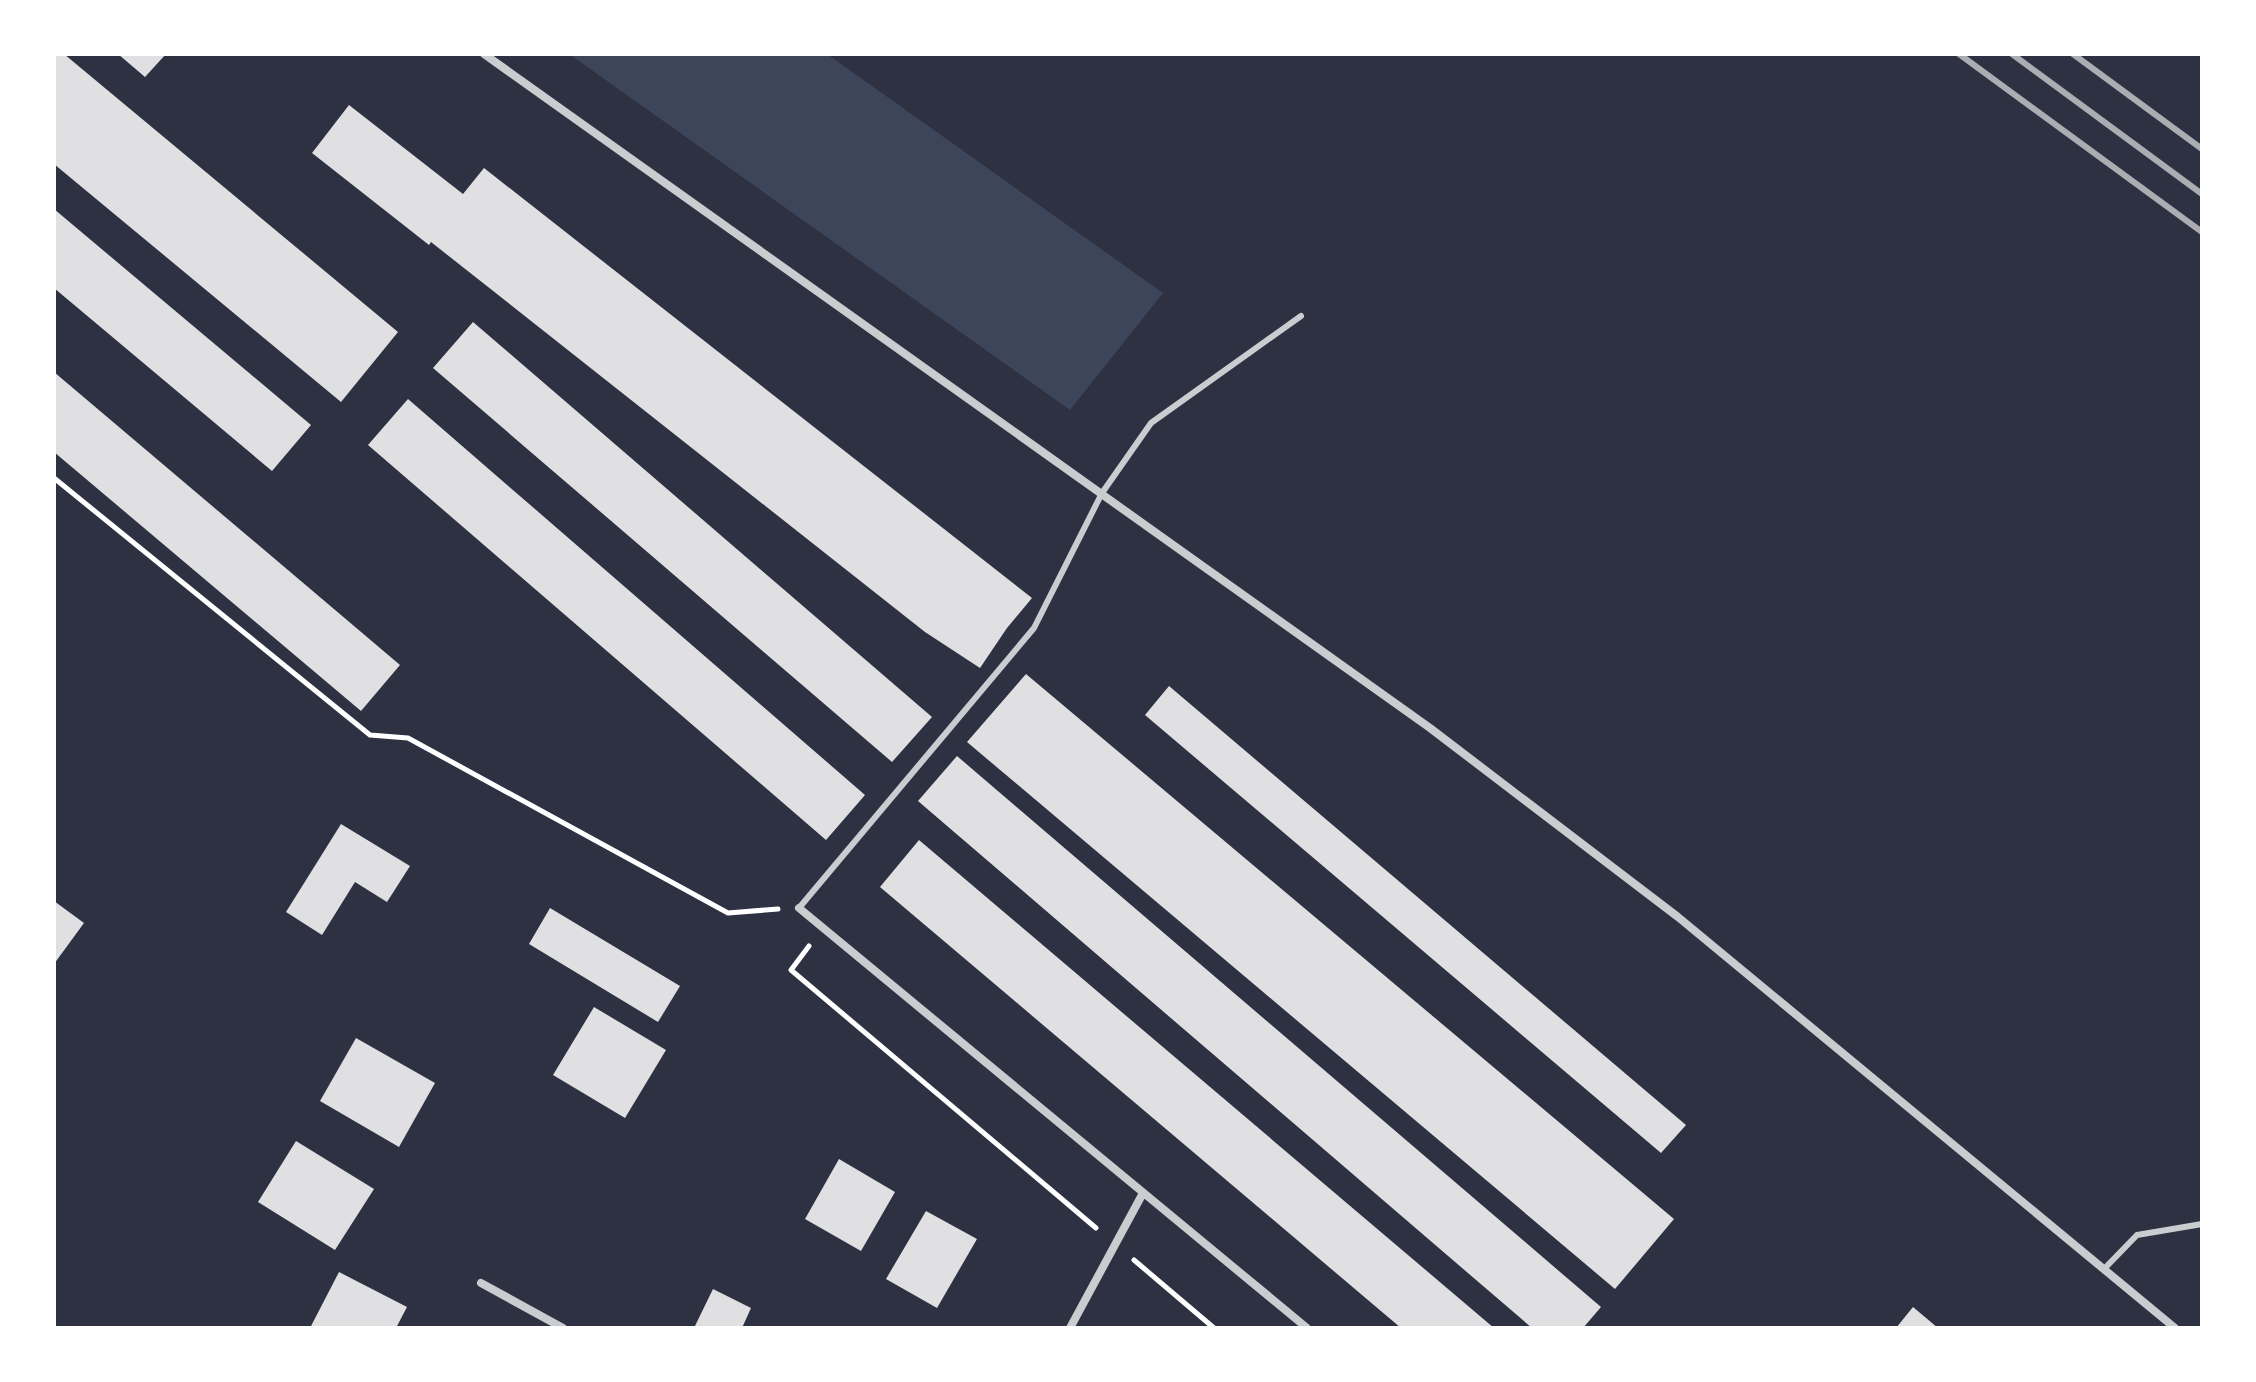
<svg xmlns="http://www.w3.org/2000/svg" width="2256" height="1382" font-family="Helvetica,sans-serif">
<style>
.green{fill:#3c4559}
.building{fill:#e0e0e3}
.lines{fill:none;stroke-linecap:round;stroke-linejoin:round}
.path{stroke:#fff;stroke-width:5}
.service{stroke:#caccd0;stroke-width:6}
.minor{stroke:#caccd0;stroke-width:8}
.rail{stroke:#abadb3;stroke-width:6}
</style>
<rect width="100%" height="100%" fill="#2d3142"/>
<path class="green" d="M569 54H827L1163 293 1070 410Z"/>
<path class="building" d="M54 54H64L398 332 341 402 54 164Z
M118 54H166L145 77Z
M349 105 463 194 484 168 1032 598 1007 628 980 668 925 632 431 242 429 245 312 153Z
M54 209 311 425 272 471 54 288Z
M473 322 932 717 892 762 433 368Z
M54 372 400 665 361 711 54 452Z
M408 399 865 795 826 840 368 445Z
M1026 674 1674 1219 1615 1289 967 742Z
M1169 686 1686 1125 1661 1153 1145 715Z
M957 756 1601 1307 1583 1328H1532L918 801Z
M341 824 410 866 387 902 355 882 322 935 286 912Z
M919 840 1494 1328H1401L880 887Z
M54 901 84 923 54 964Z
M550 908 680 986 658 1022 529 944Z
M594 1007 666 1050 625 1118 553 1075Z
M356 1038 435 1083 399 1147 320 1101Z
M296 1141 374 1189 335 1250 258 1202Z
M839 1159 895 1192 861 1251 805 1219Z
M926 1211 977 1239 937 1308 886 1279Z
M339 1272 407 1307 396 1328H310Z
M713 1289 751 1308 742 1328H694Z
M1913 1307 1938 1328H1896Z"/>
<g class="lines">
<path class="path" d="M54 478 370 735 408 738 728 913 778 909
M809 946 791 970 1096 1228
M1134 1260 1214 1328"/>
<path class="service" d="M799 908 1034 628 1102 493 1151 423 1301 316
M2105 1268 2137 1235 2202 1224"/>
<path class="minor" d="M484 54 1430 728 1678 917 2175 1328
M799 908 1307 1328
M481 1283 563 1328
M1070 1328 1143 1193"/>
<path class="rail" d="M1959 54 2202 232
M2012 54 2202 194
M2073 54 2202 149"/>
</g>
<rect width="2256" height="1382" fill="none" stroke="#ffffff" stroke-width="112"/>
</svg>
